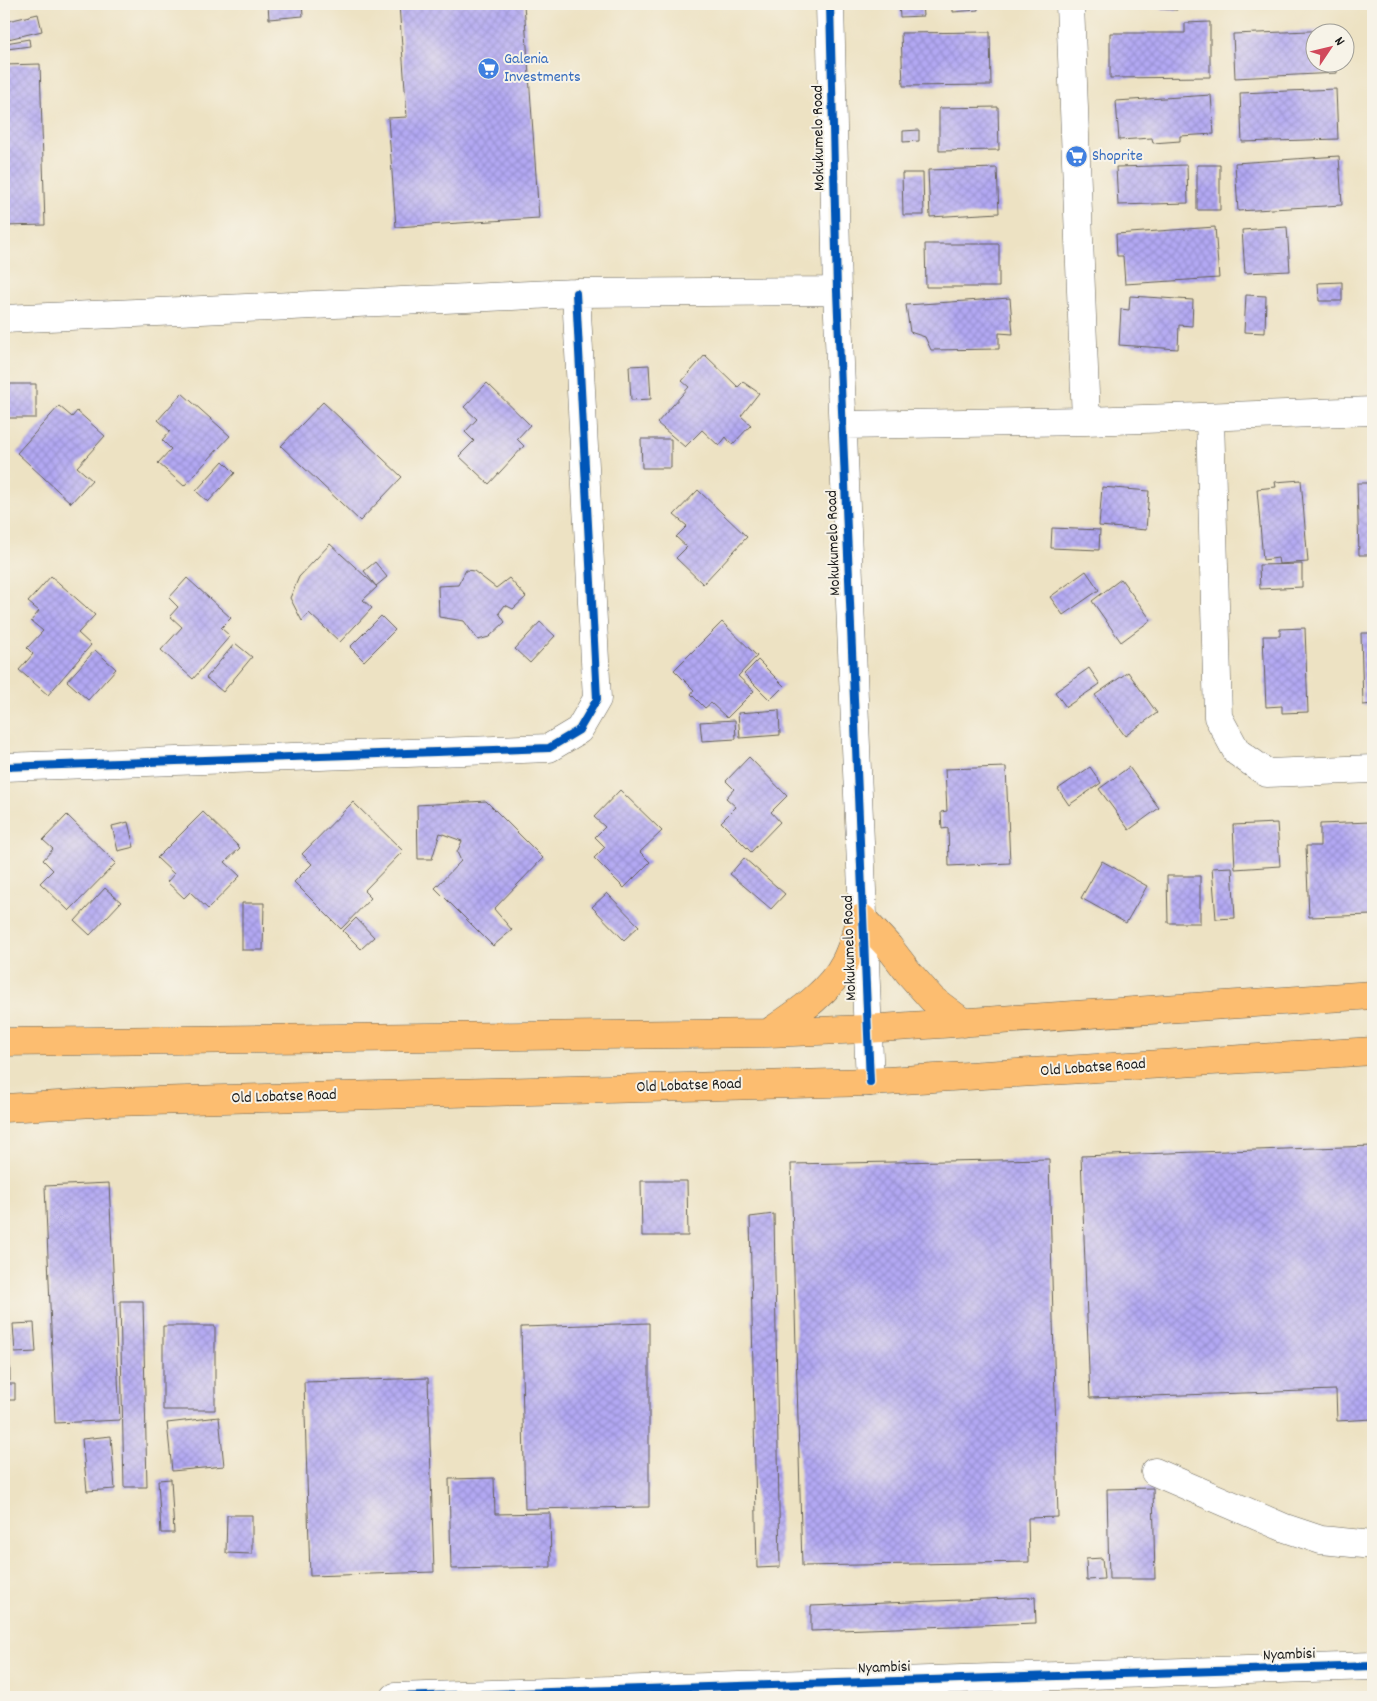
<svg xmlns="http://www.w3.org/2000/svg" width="1377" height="1701" font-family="Dekko,sans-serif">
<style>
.building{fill:url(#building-cross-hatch)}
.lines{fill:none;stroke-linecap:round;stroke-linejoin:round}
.minor-casing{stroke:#656156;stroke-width:29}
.major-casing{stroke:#656156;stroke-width:29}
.minor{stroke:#fff;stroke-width:28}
.major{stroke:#fcbd6f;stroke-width:28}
.cycleway-casing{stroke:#f7f3e8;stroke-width:11}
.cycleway{stroke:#0057b8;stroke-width:8}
.labels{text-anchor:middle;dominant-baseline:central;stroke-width:4;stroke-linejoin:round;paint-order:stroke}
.shop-label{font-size:16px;fill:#366cbe;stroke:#f7f3e8;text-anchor:start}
.street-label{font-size:16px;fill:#1c1c1c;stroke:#f7f3e8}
</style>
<defs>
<pattern id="building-cross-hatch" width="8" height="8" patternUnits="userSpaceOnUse" patternTransform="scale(1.25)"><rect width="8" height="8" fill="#b2a8f3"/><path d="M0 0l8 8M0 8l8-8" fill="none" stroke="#9890d0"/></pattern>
</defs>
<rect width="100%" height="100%" fill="#f7f3e8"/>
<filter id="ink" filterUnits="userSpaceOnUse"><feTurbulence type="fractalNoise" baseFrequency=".02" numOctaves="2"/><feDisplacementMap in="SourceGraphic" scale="10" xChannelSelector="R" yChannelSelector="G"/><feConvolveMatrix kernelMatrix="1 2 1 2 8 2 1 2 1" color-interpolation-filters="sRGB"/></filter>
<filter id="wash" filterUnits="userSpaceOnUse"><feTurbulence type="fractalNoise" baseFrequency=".0096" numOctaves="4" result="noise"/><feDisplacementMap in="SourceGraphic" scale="20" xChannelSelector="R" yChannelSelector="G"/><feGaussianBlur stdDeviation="1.12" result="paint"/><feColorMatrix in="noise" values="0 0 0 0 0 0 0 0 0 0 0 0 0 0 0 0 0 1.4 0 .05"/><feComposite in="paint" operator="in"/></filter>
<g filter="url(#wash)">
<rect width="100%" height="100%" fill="#ede2c3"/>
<g id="blocks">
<path class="building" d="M268 4H302L303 16 269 19Z
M399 4H524L539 218 396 227 388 118 407 117Z
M899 4H922L923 16 900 17Z
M953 4H978V10L953 12Z
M1160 4H1178L1177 10 1160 9Z
M1233 4H1253V8H1233Z
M38 14 42 31 4 40V22Z
M1210 22V77L1110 78V33H1185V23Z
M1335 30V32H1314V62H1337V73L1235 78 1233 34Z
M990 32 991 85 903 86 901 33Z
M29 39 30 46 7 49 6 43Z
M40 64 45 225 4 226V65Z
M1336 89 1338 139 1242 142 1240 93Z
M1211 95 1214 134 1180 136V141L1153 143 1152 138 1119 140 1116 101Z
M998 107 999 150 939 151V108Z
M919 130V141L903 142V131Z
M1339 156 1342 205 1238 211 1235 163Z
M1187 165 1188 203 1118 205 1116 167Z
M1197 165H1220V210H1197Z
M997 168 999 213 930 217 928 170Z
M902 173H923L924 215H903Z
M1215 227 1219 278 1125 284 1123 256H1117L1116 234Z
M1287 227 1290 271 1245 273 1242 230Z
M925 244H999V287H926Z
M1342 282V301H1319L1318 283Z
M1246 295 1266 296 1265 333 1244 332Z
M1130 296 1193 300 1192 326 1179 325 1178 349 1119 345 1121 309 1129 310Z
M1010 298 1013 334 999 333V349L931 350 925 337 910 332 906 305Z
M705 355 738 387 743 382 759 393 741 416 751 425 732 445 726 437 719 446 702 430 685 447 657 423 689 387 682 381Z
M649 365 651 399 631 400 629 366Z
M487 383 530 425 517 439 524 446 489 484 459 456 474 441 465 432 477 419 464 407Z
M4 384H36V418H4Z
M182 393 230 436 184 486 158 463 171 449 162 440 170 431 158 420Z
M323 402 402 477 360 521 281 446Z
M59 406 72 417 77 411 105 436 77 467 92 480 71 503 17 453Z
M641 439H671V468H642Z
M223 461 235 473 208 502 196 491Z
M1301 480 1308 562 1279 564 1278 558 1263 560 1257 489 1276 487 1275 482Z
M1357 483H1373V555H1359Z
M1102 487 1149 491 1146 530 1099 526Z
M698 490 747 537 703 584 676 558 687 547 676 537 687 526 674 515Z
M1052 528 1100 530 1099 550 1051 548Z
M330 544 377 587 363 600 372 608 340 642 309 613 302 621 290 598 299 577Z
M375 562 387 577 376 586 364 571Z
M1302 564V587L1260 589 1259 565Z
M466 570 474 571 496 588 509 578 526 597 513 609 505 605 499 613 505 622 489 637 478 640 464 621 439 617 438 586 458 585Z
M1086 571 1099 590 1063 615 1050 597Z
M51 576 95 615 78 633 91 645 48 695 19 670 33 654 27 648 43 631 31 621 39 611 28 602Z
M187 578 231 618 221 628 230 636 193 679 161 650 182 627 170 616 178 607 169 598Z
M1121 579 1151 620 1121 642 1092 601Z
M381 616 395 630 364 661 350 647Z
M540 622 555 636 530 663 515 649Z
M722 622 757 656 738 676 754 691 727 718 711 703 705 708 691 694 694 690 674 670Z
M1305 628 1308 712 1282 713V706L1266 707 1263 636H1280V629Z
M1361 633H1373V704L1363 705Z
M235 643 252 657 223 692 206 678Z
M95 650 116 669 88 700 67 681Z
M758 660 784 686 770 700 744 674Z
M1089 668 1100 684 1066 707 1055 692Z
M1128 672 1157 713 1125 736 1095 695Z
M779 710 780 735 740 738 738 713Z
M735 720 736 739 702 741 700 722Z
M749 757 787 796 771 812 780 822 751 852 721 822 736 807 726 798 734 789 726 781Z
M1006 767 1010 863 949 866 948 828 942 829 941 812 947 811 945 769Z
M1090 767 1101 783 1069 805 1058 789Z
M1129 767 1159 808 1129 830 1099 789Z
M620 790 662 831 640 852 650 862 624 888 594 858 605 847 595 837 605 827 594 817Z
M486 801 543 858 494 909 512 930 493 946 435 888 461 861 457 852 462 841 440 833 432 859H418L417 805Z
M353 802 403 851 364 891 371 898 341 929 294 882 312 864 302 854Z
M203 812 240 848 225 862 240 876 208 909 190 892 184 898 167 882 174 874 157 858Z
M67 815 116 863 69 911 40 883 53 870 43 860 53 849 43 840Z
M128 822 134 847 118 851 112 826Z
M1370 822 1373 915 1309 917 1306 846H1320V824Z
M1277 823 1280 866 1235 869 1233 825Z
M744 858 785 894 771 909 730 874Z
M1102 861 1147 886 1126 923 1081 898Z
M1232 867 1235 918 1216 919 1212 868Z
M1167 876H1200V923H1168Z
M105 888 121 902 90 935 75 921Z
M607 893 639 926 624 940 592 907Z
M242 903H264L263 950H242Z
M356 918 374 937 361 949 343 931Z
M1373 1146V1419L1337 1421 1336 1390 1090 1398 1081 1156Z
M1049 1159 1058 1517 1028 1518 1029 1562 802 1566 791 1164Z
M641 1181H687L688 1236H642Z
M109 1183 120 1420 55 1423 45 1186Z
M774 1214 780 1567 757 1568 750 1217Z
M120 1301H143L147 1487H124Z
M34 1323 36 1352 15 1353 13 1324Z
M649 1323V1507L525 1509 521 1327Z
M4 1326H9L10 1381H4Z
M163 1326H215V1410H163Z
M428 1378 434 1572 310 1576 304 1382Z
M4 1384H15V1400H4Z
M4 1412H9L5 1467H4Z
M219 1417 224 1466 172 1471 167 1423Z
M111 1436 115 1489 87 1491 82 1439Z
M494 1478 495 1514 550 1513 551 1567 451 1569 449 1479Z
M171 1479 174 1533H161L158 1480Z
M1153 1488 1155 1579H1109L1107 1489Z
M227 1515H252V1554L226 1553Z
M1102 1558 1104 1579 1087 1580 1086 1559Z
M1035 1597 1036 1623 811 1631V1606Z"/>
</g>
</g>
<g filter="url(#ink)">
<use href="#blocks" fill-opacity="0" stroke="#656156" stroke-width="1"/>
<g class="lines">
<defs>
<path id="minor" d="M830 4 837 291 870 1082
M1070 4 1086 421
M4 319 576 293 837 291
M1210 417 1218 717 1237 752 1267 773 1373 769
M843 425 1086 421 1373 411
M4 767 549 748 579 730 597 699 576 293
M1155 1472 1285 1528 1321 1540 1373 1545
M395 1697 1373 1666"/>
<path id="major" d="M768 1033C796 1014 829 993 845 962 852 948 856 933 862 918L889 947 909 973 932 999 964 1023
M4 1042 768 1033 866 1029 1373 995
M4 1108 113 1102 870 1082 1373 1051"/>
</defs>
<use href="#minor" class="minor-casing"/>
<use href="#major" class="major-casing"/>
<use href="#minor" class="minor"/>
<use href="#major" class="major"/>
<defs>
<path id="cycleway" d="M830 4 837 291 870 1082
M4 767 549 748 579 730 597 699 576 293
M395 1697 1373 1666"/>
</defs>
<use href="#cycleway" class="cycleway-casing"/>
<use href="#cycleway" class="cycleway"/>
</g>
</g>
<defs>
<symbol id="supermarket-disc" viewBox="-11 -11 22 22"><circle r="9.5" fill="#3f7fe0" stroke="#f7f3e8"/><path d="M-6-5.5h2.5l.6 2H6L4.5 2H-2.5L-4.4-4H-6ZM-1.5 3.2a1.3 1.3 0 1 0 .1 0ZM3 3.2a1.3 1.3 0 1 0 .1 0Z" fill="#fff"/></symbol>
</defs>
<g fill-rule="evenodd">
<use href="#supermarket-disc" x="476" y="56" width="25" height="25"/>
<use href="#supermarket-disc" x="1064" y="144" width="25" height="25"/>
</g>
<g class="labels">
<g class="shop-label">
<text x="504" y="59">Galenia<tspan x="504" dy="18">Investments</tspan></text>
<text x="1092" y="156">Shoprite</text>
</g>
<g class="street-label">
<text transform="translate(819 138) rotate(-91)">Mokukumelo Road</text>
<text transform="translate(834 543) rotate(-92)">Mokukumelo Road</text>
<text transform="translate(850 948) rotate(-92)">Mokukumelo Road</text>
<text transform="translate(1093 1068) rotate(-4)">Old Lobatse Road</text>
<text transform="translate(689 1086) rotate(-2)">Old Lobatse Road</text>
<text transform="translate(284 1097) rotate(-2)">Old Lobatse Road</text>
<text transform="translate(1289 1655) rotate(-2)">Nyambisi</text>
<text transform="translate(884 1668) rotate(-2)">Nyambisi</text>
</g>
</g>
<rect width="1377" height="1701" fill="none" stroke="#f7f3e8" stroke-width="20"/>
<g transform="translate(1330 48) rotate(55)"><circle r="24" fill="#f7f3e8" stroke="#9f9d96"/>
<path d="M0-4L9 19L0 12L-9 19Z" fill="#d1495b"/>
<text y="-8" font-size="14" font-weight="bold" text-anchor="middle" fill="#1c1c1c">N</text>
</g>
</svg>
